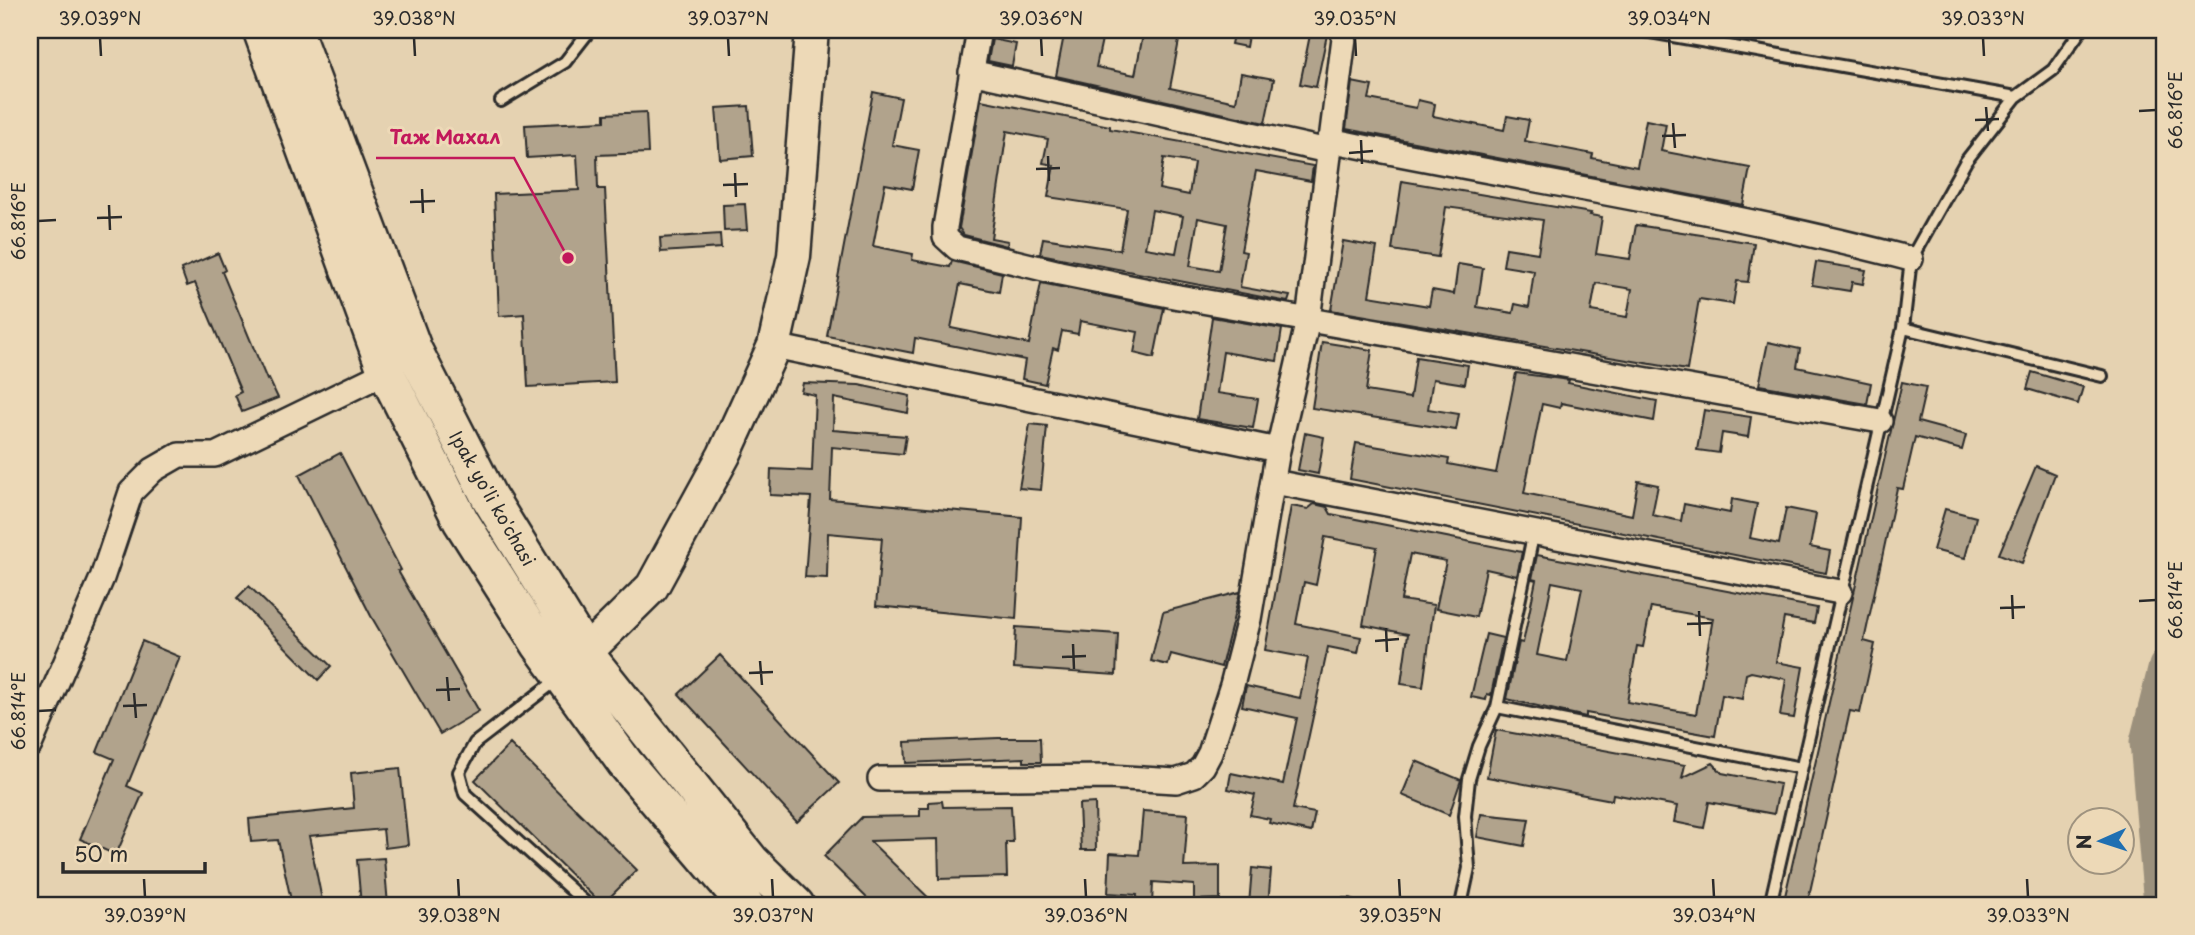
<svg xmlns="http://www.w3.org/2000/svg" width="2195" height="935" font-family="'Playpen Sans',sans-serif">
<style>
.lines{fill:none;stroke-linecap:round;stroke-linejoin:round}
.river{stroke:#9b907c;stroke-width:33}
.building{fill:#b1a38c;stroke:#2b2b2b;stroke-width:2;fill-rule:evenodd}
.lane-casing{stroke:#2b2b2b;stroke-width:16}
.street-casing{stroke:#2b2b2b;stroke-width:28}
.secondary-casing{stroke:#2b2b2b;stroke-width:37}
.primary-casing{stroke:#2b2b2b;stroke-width:40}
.lane{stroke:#edd9b7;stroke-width:10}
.street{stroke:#edd9b7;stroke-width:23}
.secondary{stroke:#edd9b7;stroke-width:32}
.primary{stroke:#edd9b7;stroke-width:35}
.ticks{fill:none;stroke:#2b2b2b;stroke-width:2.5}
.labels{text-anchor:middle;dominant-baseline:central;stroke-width:6;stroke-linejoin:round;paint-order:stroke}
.street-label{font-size:18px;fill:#2b2b2b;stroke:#edd9b7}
.leader{fill:none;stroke:#c2185b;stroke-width:2.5}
.callout-dot{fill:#c2185b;stroke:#edd9b7;stroke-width:2.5}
.callout-label{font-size:19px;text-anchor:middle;font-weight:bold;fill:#c2185b;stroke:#edd9b7;stroke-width:6;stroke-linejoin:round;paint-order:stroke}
.neatline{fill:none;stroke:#2b2b2b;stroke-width:2.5}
.ticks-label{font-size:18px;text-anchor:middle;fill:#2b2b2b}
</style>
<rect width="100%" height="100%" fill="#e5d2b1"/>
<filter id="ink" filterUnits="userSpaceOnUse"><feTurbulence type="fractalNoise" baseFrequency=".0143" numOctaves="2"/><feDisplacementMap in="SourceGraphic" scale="14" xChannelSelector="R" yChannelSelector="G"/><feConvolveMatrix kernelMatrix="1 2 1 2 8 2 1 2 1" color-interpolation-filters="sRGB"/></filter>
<g filter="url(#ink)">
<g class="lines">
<path class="river" d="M2160 905 2146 742 2165 666"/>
</g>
<path class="building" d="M1065 30H1104L1096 67 1135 75 1144 30H1181L1170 88 1236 102 1241 73 1274 79 1265 123 1056 76Z
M1234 30H1249L1246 47 1231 44Z
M1311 30H1328L1316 87 1300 84Z
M992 39 1016 44 1012 66 988 61Z
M1352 82 1372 86 1369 99 1416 108 1418 100 1435 104 1433 116 1504 130 1507 116 1529 120 1525 141 1593 154 1592 158 1637 167 1646 120 1666 124 1661 151 1750 168 1743 205 1346 129Z
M873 92 901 98 892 145 919 150 912 189 885 184 873 246 913 254 912 260 950 267 952 261 1002 273 999 292 960 284 951 328 1029 344 1041 283 1164 308 1154 358 1134 353 1138 332 1080 321 1078 334 1062 331 1058 350 1053 348 1045 384 1022 379 1025 360 915 338 913 353 827 336Z
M981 100 1110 126V129L1313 166 1311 181 1256 171 1250 202 1241 251 1246 252 1240 287 1290 296 1288 302 1040 254 1043 238 1120 250 1127 209 1048 197 1054 165 1043 163 1048 139 1007 131 991 238 1008 241 1007 246 964 235 959 228ZM1164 158 1194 163 1189 195 1159 189ZM1152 210 1183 216 1176 253 1145 248ZM1198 218 1227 224 1219 271 1190 266Z
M749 106 753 156 720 159 716 108Z
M646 112 648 153 597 155 598 189H605L615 382 528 387 524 314 499 316 494 194 579 190 577 155 527 158 525 125 605 121V114Z
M1402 181 1591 213 1590 215 1602 217 1596 254 1630 259 1636 225 1754 243 1748 282 1737 281 1733 304 1699 299 1687 370 1331 310 1343 241 1377 247 1369 296 1429 306 1432 290 1454 294 1458 264 1483 268 1477 307 1513 313 1515 304 1529 307 1534 271 1503 266 1506 248 1538 253 1543 220 1446 207 1438 257 1392 250ZM1596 283 1632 289 1627 317 1591 311Z
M745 204 747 230 724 231 723 205Z
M720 234 721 248 661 252 660 238Z
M218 253 225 270 222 272 267 380 269 379 278 398 242 412 235 395 241 392 195 283 187 286 181 269Z
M1816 262 1866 270 1863 284 1852 282 1850 291 1812 285Z
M1212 317 1282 329 1277 361 1223 352 1217 393 1258 399 1253 428 1197 419Z
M1322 342 1372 350 1366 391 1410 398 1416 357 1468 365 1465 384 1433 379 1428 409 1459 414 1456 430 1312 408Z
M1768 342 1800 349 1797 367 1871 383 1867 404 1759 385Z
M2032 372 2083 387 2078 404 2027 389Z
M1516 373 1569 380 1568 383 1657 401 1654 421 1561 403 1560 408 1542 404 1524 493 1632 515 1638 481 1658 485 1652 515 1681 521 1684 504 1730 513 1732 499 1757 504 1750 538 1779 544 1786 508 1816 514 1810 547 1830 551 1826 573 1350 479 1356 443 1449 459 1448 464 1496 473Z
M1902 382 1926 387 1918 422 1966 435 1962 450 1915 437 1903 489 1897 488 1864 641 1875 644 1860 713 1850 711 1807 905H1783Z
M803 383 859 385 910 396 908 413 834 398 833 430 906 436 903 454 832 447 830 499 1022 517 1016 619 876 606 882 538 828 533 827 578 805 577 811 497 770 495 771 469 812 471 815 395 801 392Z
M1704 410 1751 417 1748 437 1722 433 1719 453 1697 450Z
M1030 424 1047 426 1041 490 1019 488Z
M1305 433 1324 437 1318 474 1298 470Z
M340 453 401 570 398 571 479 711 440 734 371 616 299 475Z
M2036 466 2055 474 2022 563 1999 554Z
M1314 504 1327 507 1331 514 1522 552 1517 576 1486 569 1476 617 1436 609 1446 561 1410 554 1401 600 1434 605 1423 687 1401 684 1408 634 1363 625 1377 547 1325 537 1316 585 1304 582 1296 624 1361 637 1358 653 1328 647 1293 809 1315 813 1311 832 1269 823 1270 819 1250 815 1255 795 1228 789 1231 773 1283 784 1297 718 1242 706 1246 686 1300 698 1308 658 1265 650 1291 506 1308 509Z
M1945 509 1976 517 1965 558 1933 550Z
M1537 555 1817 608 1814 623 1784 618 1776 662 1803 667 1794 718 1780 716 1786 679 1751 672 1746 674 1742 699 1722 695 1715 736 1586 713V717L1507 699 1519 642 1523 643 1536 580 1532 579ZM1552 582 1582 588 1567 661 1537 655ZM1651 607 1713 618 1696 714 1627 702 1637 646 1643 647Z
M249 586 331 666 318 680 237 598Z
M1240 592 1221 667 1171 654 1168 665 1151 661 1163 612Z
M1016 627 1118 634 1116 675 1014 668Z
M1486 634 1503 638 1491 695 1487 694 1486 700 1471 697Z
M142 641 180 657 127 786 143 793 116 855 80 839 114 759 97 752Z
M720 655 839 783 797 822 679 694Z
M1496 730 1685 765 1682 778 1713 763 1722 773 1780 784 1774 814 1709 802 1704 828 1674 822 1677 806 1613 794 1612 800 1487 777Z
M998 738H1040L1041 762H1024V758L906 763 905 742Z
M510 744 637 870 602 905 475 780Z
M1416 761 1461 780 1449 815 1402 795Z
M400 768 408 845 385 848 383 829 309 836 323 905H292L278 840 251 842 249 819 354 808 351 773Z
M942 801 943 807 1011 806 1013 842H1006L1007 877 939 879 938 839 870 841 936 905H874L824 856 862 817 920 816V808H929V802Z
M1095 803 1096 850H1081L1079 804Z
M1143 811 1188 814 1184 867 1220 866V899L1194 900V885L1153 882 1152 905H1136L1137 895 1108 893 1110 853 1139 855Z
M1481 814 1529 819 1524 846 1477 837Z
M384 858 388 905H361L357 860Z
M1252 868 1271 870 1268 905H1249Z"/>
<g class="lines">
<defs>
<path id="lane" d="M1639 30 2016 97
M501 101 565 62 590 30
M1903 328 2102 376
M558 679 475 743 459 772 465 794 588 905
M1497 707 1801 768
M1326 905H1349
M1461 905 1469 868 1465 816 1469 779 1479 746 1497 707 1534 531
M1770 905 1903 328 1911 259 1966 161 2016 97 2053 70 2081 30"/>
<path id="street" d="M979 30 945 227V237L957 248 1060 273 1179 297 1880 421
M971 72 1328 151
M1329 140C1523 180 1720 209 1911 259
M774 346 1278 450
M1274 482 1840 592
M30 745 102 578 131 492 153 470 179 455H215L386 372
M880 779 1109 777 1176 781 1194 775 1203 766 1210 753 1232 685 1249 619 1278 450 1308 320 1345 30"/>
<path id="secondary" d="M567 671 652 587 724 455 774 346 794 256 812 30"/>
<path id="primary" d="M261 30 386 372 461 521 539 644 625 763 746 905
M294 30 414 350 489 497 586 654 751 861 796 905"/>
</defs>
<use href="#lane" class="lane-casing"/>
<use href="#street" class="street-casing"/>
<use href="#secondary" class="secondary-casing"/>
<use href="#primary" class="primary-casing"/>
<use href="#lane" class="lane"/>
<use href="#street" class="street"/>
<use href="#secondary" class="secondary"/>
<use href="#primary" class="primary"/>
</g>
</g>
<path class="ticks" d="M100 38 101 56M414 38 415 56M728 38 729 56M1041 38 1042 56M1355 38 1356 56M1669 38 1670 56M1983 38 1984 56M1986 107 1988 131M2139 111 2156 110M1975 120 1999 119M1673 123 1675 148M1662 136 1686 135M1361 140 1362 164M1349 153 1373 151M1048 156 1049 181M1036 169 1060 168M735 173 736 197M723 185 748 184M422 189 423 213M410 202 435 201M109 205 110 230M97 218 122 217M38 221 56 220M2012 595 2013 619M2139 601 2156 600M2000 608 2025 607M1699 611 1700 636M1687 624 1712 623M1386 628 1387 652M1375 641 1399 639M1073 644 1074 669M1062 657 1086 656M760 661 762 685M749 673 773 672M447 677 449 701M436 690 460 689M134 693 136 718M123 706 147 705M38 711 56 710M144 879 145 897M458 879 459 897M772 879 773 897M1085 879 1086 897M1399 879 1400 897M1713 879 1714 897M2027 879 2028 897"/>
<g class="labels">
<g class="street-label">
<text transform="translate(493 498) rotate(60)">Ipak yo'li ko'chasi</text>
</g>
</g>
<path class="leader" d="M568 258L514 158H376"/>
<circle class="callout-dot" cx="568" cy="258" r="7"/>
<g class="callout-label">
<text x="445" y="144">Таж Махал</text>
</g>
<rect width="2195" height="935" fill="none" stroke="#edd9b7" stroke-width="77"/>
<g transform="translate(2101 841) rotate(267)"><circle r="33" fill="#edd9b7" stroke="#9f937f" stroke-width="2"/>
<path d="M0-5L12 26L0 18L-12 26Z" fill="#1f6fb2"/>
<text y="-10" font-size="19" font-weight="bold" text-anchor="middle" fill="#2b2b2b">N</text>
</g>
<path d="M63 862v10h142v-10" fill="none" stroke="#2b2b2b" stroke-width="3.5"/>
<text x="74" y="862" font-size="21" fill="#2b2b2b" stroke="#edd9b7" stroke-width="5" paint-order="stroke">50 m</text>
<rect x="38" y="38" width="2118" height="859" class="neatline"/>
<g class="ticks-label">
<text x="100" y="25">39.039°N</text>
<text x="414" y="25">39.038°N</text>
<text x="728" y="25">39.037°N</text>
<text x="1041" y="25">39.036°N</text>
<text x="1355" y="25">39.035°N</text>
<text x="1669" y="25">39.034°N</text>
<text x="1983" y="25">39.033°N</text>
<text transform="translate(2176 110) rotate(-90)" y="6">66.816°E</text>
<text transform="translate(19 221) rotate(-90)" y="6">66.816°E</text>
<text transform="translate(2176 600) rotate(-90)" y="6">66.814°E</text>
<text transform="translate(19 711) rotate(-90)" y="6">66.814°E</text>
<text x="145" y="922">39.039°N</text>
<text x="459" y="922">39.038°N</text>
<text x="773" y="922">39.037°N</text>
<text x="1086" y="922">39.036°N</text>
<text x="1400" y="922">39.035°N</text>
<text x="1714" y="922">39.034°N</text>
<text x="2028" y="922">39.033°N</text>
</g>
</svg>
